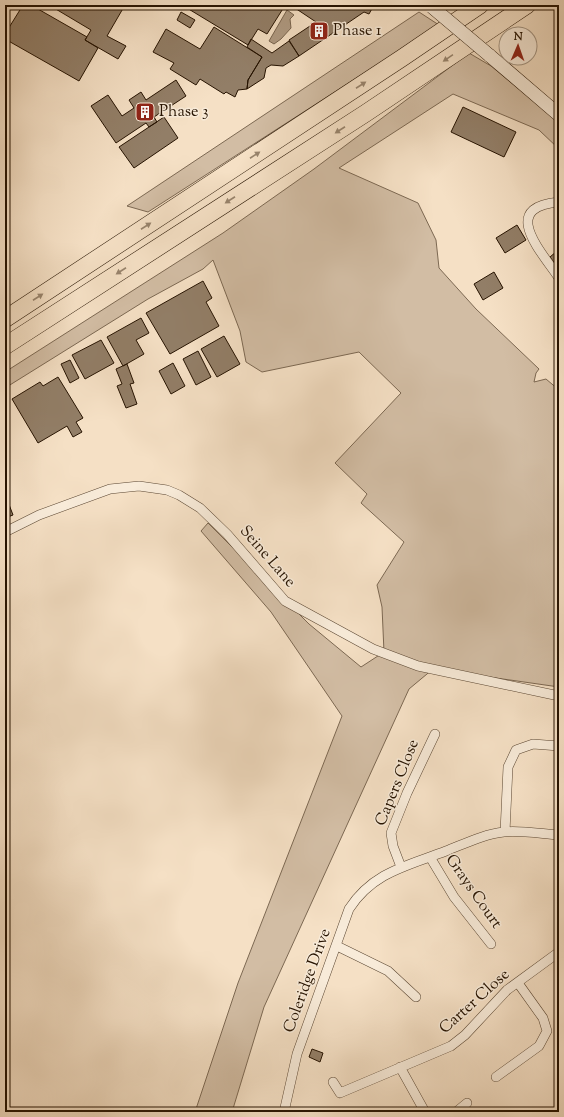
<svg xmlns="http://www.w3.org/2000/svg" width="564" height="1117" font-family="'Sorts Mill Goudy',serif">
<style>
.green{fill:#d2bda4;stroke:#7c6852}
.water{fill:#af9a82;stroke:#78644e}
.building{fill:#927e67;stroke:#261301}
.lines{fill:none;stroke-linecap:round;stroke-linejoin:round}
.minor-casing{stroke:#5a4632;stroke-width:10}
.secondary-casing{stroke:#261301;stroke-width:14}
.motorway-casing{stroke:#261301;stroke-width:18}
.minor{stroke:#f8ebd9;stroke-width:9}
.secondary{stroke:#f8ebd9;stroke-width:13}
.motorway{stroke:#f5e0c5;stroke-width:17}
.secondary-bridge-casing{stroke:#261301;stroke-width:14;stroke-linecap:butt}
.secondary-bridge{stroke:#f8ebd9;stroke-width:13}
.oneway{fill:#98846d}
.labels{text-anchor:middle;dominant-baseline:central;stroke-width:3;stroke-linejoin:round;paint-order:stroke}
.poi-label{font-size:16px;fill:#261301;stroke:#f8ebd9;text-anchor:start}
.street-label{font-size:16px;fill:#261301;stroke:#f8ebd9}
</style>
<rect width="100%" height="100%" fill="#f5e0c5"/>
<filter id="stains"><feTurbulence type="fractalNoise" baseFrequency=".005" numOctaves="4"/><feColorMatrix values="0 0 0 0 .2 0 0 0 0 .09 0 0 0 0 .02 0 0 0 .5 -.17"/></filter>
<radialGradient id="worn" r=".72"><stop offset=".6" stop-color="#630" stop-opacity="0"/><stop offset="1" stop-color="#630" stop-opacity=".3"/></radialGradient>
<path class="green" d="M419 12 439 25 148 212 127 206Z
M469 53 491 66 559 122V149L539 130 453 94 339 168 418 203 436 240 439 268 476 309 539 369 536 373 534 382 546 379 559 390V687L433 669 409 689 264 1007 232 1112H195L238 983 342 716 271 612 201 531 208 523 309 624 361 667 384 652 382 607 377 585 404 542 361 503 367 494 335 463 401 393 359 352 262 372 246 362 240 331 213 260 203 269 148 299 5 388V372L223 233 314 169Z"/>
<path class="water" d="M287 10 294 15 290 19 291 28 281 39 274 44 269 41Z"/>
<path class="building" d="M23 5H31L87 37 85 40 98 48 79 81 5 39V34Z
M49 5H125L107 36 126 46 118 59 85 40 91 30Z
M182 5H281L284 7 267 34 258 29 248 45Z
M297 5H374L369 14 364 12 299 56 289 40 316 22 295 8Z
M181 12 195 20 190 28 177 20Z
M214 27 262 57 248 80 247 89 238 90 235 97 226 92 224 94 200 79 196 85 170 69 174 63 153 52 166 29 200 49Z
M251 39 272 53 289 41 299 56 283 66 271 65 266 68 264 78 247 89 248 80 262 57 247 47Z
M176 80 186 96 154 117 157 122 149 127 146 123 116 143 91 106 108 95 122 116 134 108 129 100 141 92 146 100Z
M463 107 516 132 504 157 451 132Z
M164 117 178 138 134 168 119 147Z
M517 225 526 240 505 253 496 238Z
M557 251 559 253V269L550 257Z
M494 272 503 288 483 300 474 284Z
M203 281 212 298 206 302 219 326 170 354 146 313Z
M141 318 149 333 136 340 144 354 123 366 107 337Z
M224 336 240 364 217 377 201 349Z
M101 340 114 363 85 379 72 355Z
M198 351 211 377 196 385 183 359Z
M70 360 79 378 70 383 61 364Z
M173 363 185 386 171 394 159 371Z
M127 364 134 383 130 384 137 404 126 408 117 386 122 384 116 369Z
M58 377 83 418 76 422 82 432 73 437 67 426 38 443 12 399 40 382 43 386Z
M5 494 13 515 5 518Z
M312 1049 323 1053 320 1062 309 1057Z"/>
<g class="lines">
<defs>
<path id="minor" d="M559 202C499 207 541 251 559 278
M5 532 39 515 110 489 139 486 167 490 179 495 200 508 227 534 285 601 373 649 418 666 559 696
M505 832 508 767 516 750 533 744 559 746
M430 857 454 897 491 944
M401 867 393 846 391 833 407 793 435 734
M337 946 388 971 416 997
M400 1067 425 1112
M496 1077 539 1046 547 1031 543 1018 518 983
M333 1082 340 1093 451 1046 465 1035 507 990 559 952
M284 1112 297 1054 349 909C373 872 407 866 446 851 464 844 484 834 504 832 519 830 543 834 559 835
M456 1112 467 1103"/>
<path id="secondary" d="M489 55 559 115"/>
<path id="motorway" d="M5 319 402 58 480 5
M5 346 366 113 527 5"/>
</defs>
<use href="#minor" class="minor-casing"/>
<use href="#secondary" class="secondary-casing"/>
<use href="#motorway" class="motorway-casing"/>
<use href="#minor" class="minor"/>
<use href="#secondary" class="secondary"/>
<use href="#motorway" class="motorway"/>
<defs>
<path id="secondary-bridge" d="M432 7 489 55"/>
</defs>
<use href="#secondary-bridge" class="secondary-bridge-casing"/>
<use href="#secondary-bridge" class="secondary-bridge"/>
</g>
<defs><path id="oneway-solid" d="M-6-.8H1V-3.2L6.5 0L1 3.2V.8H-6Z"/></defs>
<g class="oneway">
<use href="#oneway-solid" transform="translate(448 58) rotate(146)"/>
<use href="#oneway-solid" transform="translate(361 85) rotate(-33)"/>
<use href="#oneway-solid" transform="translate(340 130) rotate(147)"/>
<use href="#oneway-solid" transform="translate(255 155) rotate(-33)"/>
<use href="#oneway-solid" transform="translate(230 200) rotate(147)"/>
<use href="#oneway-solid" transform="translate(146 226) rotate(-33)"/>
<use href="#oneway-solid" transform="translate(121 271) rotate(147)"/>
<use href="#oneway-solid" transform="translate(38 297) rotate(-33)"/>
</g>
<defs>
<symbol id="building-square" viewBox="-11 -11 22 22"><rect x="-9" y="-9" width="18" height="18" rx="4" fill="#8f2418" stroke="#f8ebd9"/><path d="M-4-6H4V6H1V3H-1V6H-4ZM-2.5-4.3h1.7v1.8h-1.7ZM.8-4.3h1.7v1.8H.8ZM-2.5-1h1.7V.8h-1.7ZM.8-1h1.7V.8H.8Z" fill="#fff"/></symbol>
</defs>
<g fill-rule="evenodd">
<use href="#building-square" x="308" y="20" width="22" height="22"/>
<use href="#building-square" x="134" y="101" width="22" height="22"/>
</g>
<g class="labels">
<g class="poi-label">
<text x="333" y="31">Phase 1</text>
<text x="159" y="112">Phase 3</text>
</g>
<g class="street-label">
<text transform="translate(267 557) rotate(49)">Seine Lane</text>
<text transform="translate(398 783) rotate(-68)">Capers Close</text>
<text transform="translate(473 892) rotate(55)">Grays Court</text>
<text transform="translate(308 981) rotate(-70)">Coleridge Drive</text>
<text transform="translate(475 1002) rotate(-42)">Carter Close</text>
</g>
</g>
<rect width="564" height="1117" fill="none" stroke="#f5e0c5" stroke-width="20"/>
<rect x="6" y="6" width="552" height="1105" fill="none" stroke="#261301" stroke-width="2"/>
<rect x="10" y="10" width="544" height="1097" fill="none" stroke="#261301"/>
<g transform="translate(518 46) rotate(2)"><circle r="19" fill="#f8ebd9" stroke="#a49583"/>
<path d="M0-3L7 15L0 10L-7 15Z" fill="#8f2418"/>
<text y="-6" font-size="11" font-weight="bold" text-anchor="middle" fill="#261301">N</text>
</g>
<rect width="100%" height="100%" filter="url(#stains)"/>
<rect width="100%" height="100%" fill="url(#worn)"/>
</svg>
